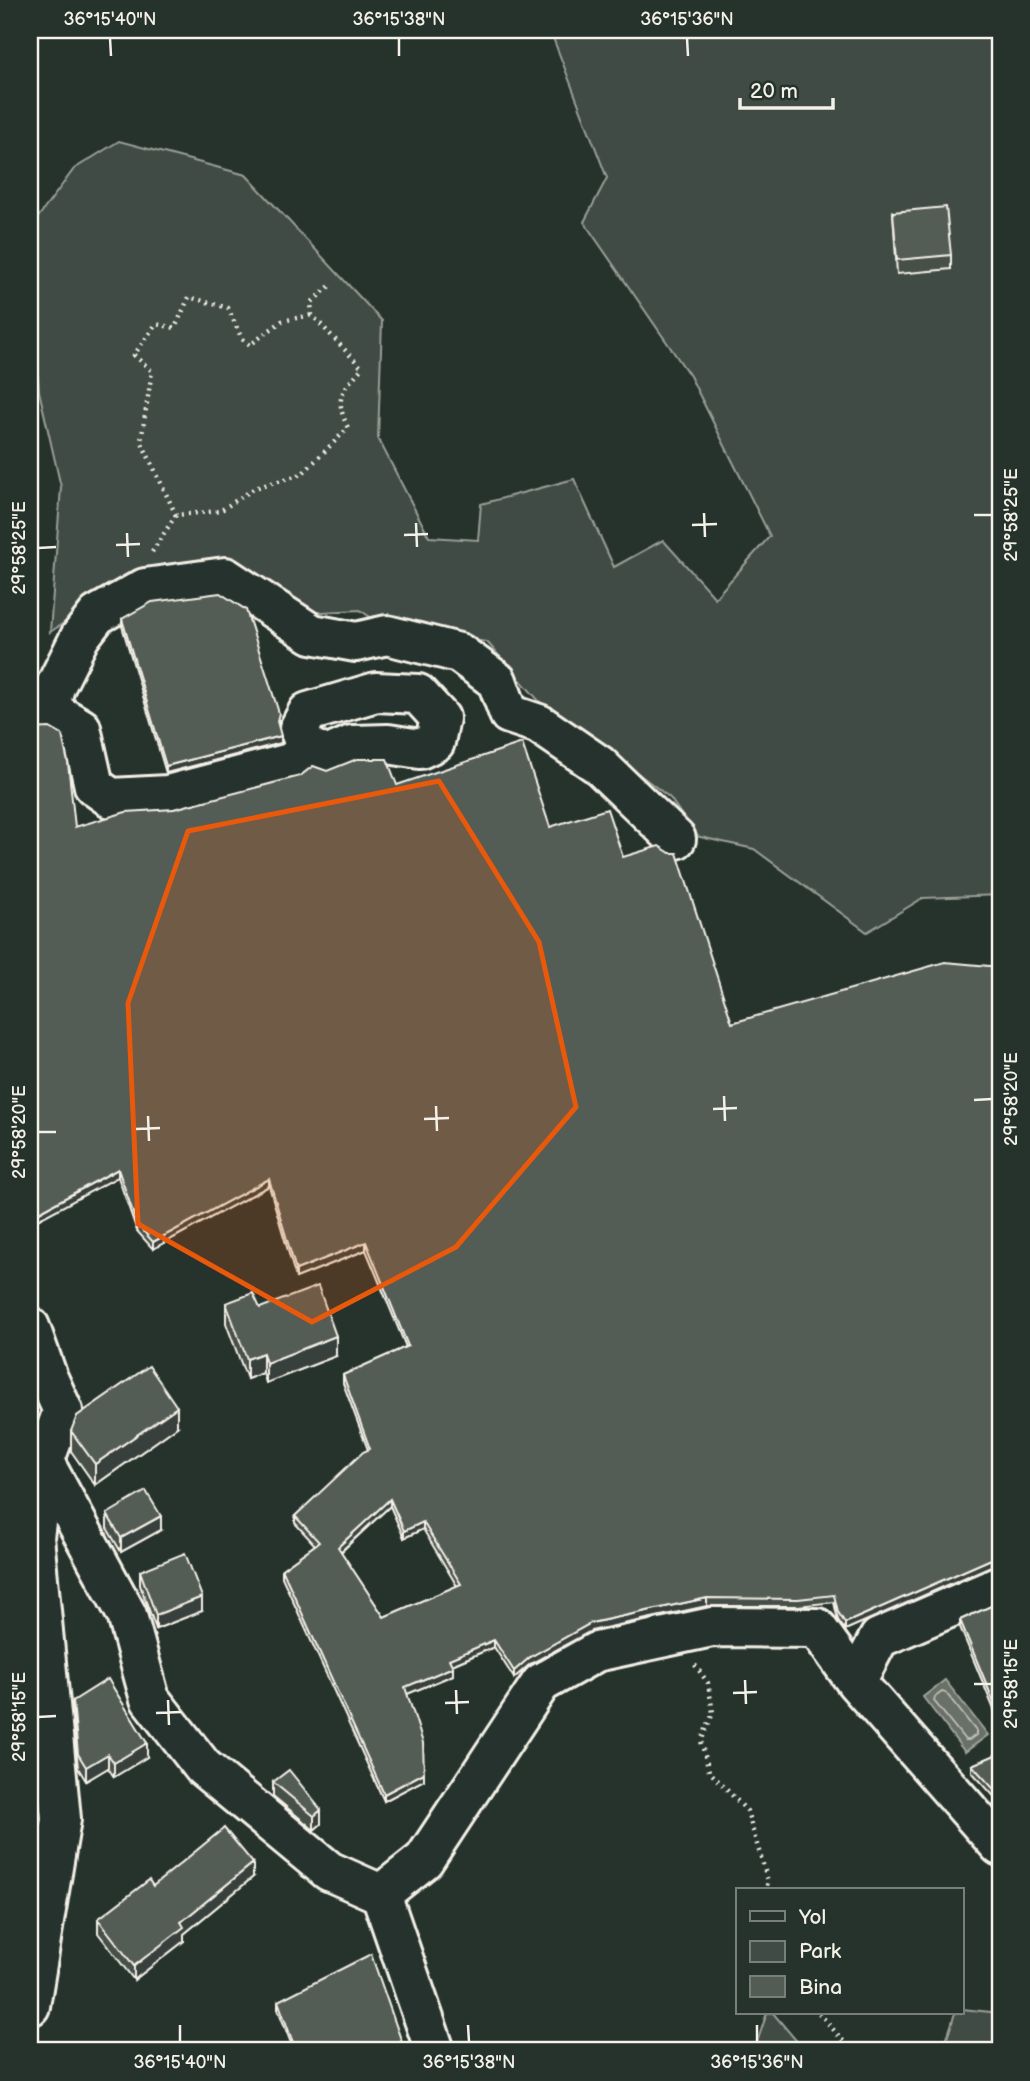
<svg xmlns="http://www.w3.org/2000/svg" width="1030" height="2081" font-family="'Balsamiq Sans',sans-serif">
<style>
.green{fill:#414b45;stroke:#9a9e96;stroke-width:2}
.water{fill:#676f68;stroke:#9fa39b;stroke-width:2}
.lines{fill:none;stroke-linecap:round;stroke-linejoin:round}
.shore{stroke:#bcbdb5;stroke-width:2}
.minor-casing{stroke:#f4f1e8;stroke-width:44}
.path{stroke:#f4f1e8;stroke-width:4.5;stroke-dasharray:2 5;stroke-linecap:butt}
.minor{stroke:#26332d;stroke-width:38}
.wall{fill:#474f49;stroke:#f4f1e8;stroke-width:2;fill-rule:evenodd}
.shaded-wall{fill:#39403c;stroke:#f4f1e8;stroke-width:2}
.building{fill:#525c55;stroke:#f4f1e8;stroke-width:2;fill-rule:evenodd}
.marked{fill:#e8590c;fill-opacity:0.2;stroke:#e8590c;stroke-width:5;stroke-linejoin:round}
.ticks{fill:none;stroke:#f4f1e8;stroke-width:2.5}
.neatline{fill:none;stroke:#f4f1e8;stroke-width:2.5}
.ticks-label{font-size:18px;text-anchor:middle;fill:#f4f1e8}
</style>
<rect width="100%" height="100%" fill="#26332d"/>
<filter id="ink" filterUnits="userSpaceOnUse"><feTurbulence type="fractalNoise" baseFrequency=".0143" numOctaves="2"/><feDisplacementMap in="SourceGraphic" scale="14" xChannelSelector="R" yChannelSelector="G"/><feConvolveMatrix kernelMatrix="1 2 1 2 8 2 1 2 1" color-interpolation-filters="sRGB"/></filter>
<g filter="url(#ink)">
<path class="green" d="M550 30H1000V895L923 898 867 932 754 849 696 836 670 798 617 757 554 718 487 642 386 628 360 610 303 613 267 580 201 565 82 611 50 632 61 487 39 391 30 268V228L74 169 119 141 246 175 382 321 378 438 429 537 478 540 481 504 574 479 614 567 663 540 715 598 770 536 690 376 584 222 607 178Z
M962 2009 1000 2013V2051H943L955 2013H962Z
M767 2013H773L805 2051H754Z"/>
<path class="water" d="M945 1680 988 1735 965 1752 923 1697Z"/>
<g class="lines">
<path class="shore" d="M942 1692 946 1693 976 1731V1735L969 1740H965L934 1701 935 1697Z"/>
<defs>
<path id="minor" d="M376 692 418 694 440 718 435 742 420 749 388 744 352 745 327 756 306 746 299 729 308 712Z
M49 709 55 687 80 637 97 615 145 588 225 577 312 634 356 642 387 635 459 653 497 681 509 714 539 724 599 765 676 839
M30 711 49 709 81 728 94 786 111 798 168 795 294 762 306 746
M30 1327 48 1378 63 1411 44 1462 34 1537 61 1819 30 2006
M30 1453 44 1462 127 1615 150 1699 203 1767 329 1871 381 1894 424 1860 541 1683 596 1652 712 1627 817 1628 856 1682 1000 1846
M856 1682 879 1638 1000 1586
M381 1894 435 2051"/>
</defs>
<use href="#minor" class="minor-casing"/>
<path class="path" d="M176 515 141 441 152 371 134 355 156 324 175 328 189 297 228 308 242 339 250 345 282 321 312 315
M152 552 176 515 220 511 255 488 302 474 348 428C334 397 341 392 362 368L312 315 311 303 333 283
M695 1665 708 1683 713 1713 701 1741 709 1771 747 1811 768 1881 766 1890
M819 2013 852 2051"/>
<use href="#minor" class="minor"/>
</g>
<path class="wall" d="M893 212 951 255V269L897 274Z
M122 619 279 720 278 725 281 743 166 773 122 626Z
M327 771 397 785 550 827 623 857 732 1023 1000 967V1565L991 1566 845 1630 838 1620 834 1602 798 1606H707L591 1631 530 1664 514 1678 494 1647 452 1665 453 1675 407 1694 424 1780 384 1801 282 1577V1569L315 1545 295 1523V1516L368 1450 343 1383V1375L406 1347 366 1250 296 1278 269 1186 153 1249 137 1231 118 1177 75 827 174 809ZM390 1506 404 1538 423 1529 457 1586 384 1617 341 1552Z
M226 1303 260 1308 336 1356 266 1383 263 1373 247 1379 226 1323Z
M177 1427 95 1485 71 1451V1431Z
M107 1514 161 1530 121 1552 107 1528Z
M140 1571 202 1611 156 1629 140 1585Z
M1000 1602V1724L960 1627V1620Z
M73 1701 147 1757 114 1777 108 1768 86 1781 78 1768 73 1715Z
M1000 1753V1803L972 1772V1765Z
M273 1782 321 1810V1824L314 1830 273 1796Z
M253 1877 184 1934V1941L134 1980 98 1933V1919L153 1886Z
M278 2001 405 2051H294L278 2009Z"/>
<path class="shaded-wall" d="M281 736V743L166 773V766Z
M118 1169V1177L30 1224V1217Z
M269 1179V1186L153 1249V1242Z
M366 1242V1250L296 1278V1270Z
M336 1336V1356L266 1383V1363Z
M263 1353V1373L247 1379V1359Z
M177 1407V1427L95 1485V1464Z
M390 1499V1506L338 1554V1547Z
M161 1516V1530L121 1552V1538Z
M423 1522V1529L404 1538V1531Z
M991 1559V1566L845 1630V1623Z
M202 1597V1611L156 1629V1615Z
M707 1598V1606L591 1631 530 1664 514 1678V1671L530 1657 591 1623Z
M494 1640V1647L449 1666V1659Z
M453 1667V1675L405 1695V1687Z
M147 1743V1757L114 1777V1763Z
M108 1754V1768L86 1781V1767Z
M424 1773V1780L384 1801V1794Z
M321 1810V1824L314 1830V1816Z
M253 1863V1877L184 1934V1941L134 1980V1966L181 1922Z"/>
<path class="building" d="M946 207 951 255 897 260 893 212Z
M220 593 246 610 279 713 277 721 281 736 166 766 122 619 152 602Z
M50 728 62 735 68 763 75 827 126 812 174 809 300 776 313 766 327 771 357 759H387L397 785 522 743 550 827 607 809 623 857 659 846 670 853H677L732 1023 945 962 1000 967V1558L991 1559 845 1623 838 1612 834 1595 798 1599 707 1598 591 1623 530 1657 514 1671 494 1640 449 1659 453 1667 405 1687 423 1743 424 1773 384 1794 282 1569 319 1542 295 1516 363 1452 370 1449 343 1375 408 1346 366 1242 296 1270 269 1179 153 1242 137 1224 118 1169 30 1217V729ZM390 1499 404 1531 423 1522 461 1584 384 1617 338 1547Z
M318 1286 336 1336 266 1363 263 1353 247 1359 226 1303 253 1293 260 1308Z
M149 1366 177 1407 95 1464 71 1431 77 1416Z
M146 1491 161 1516 121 1538 107 1514Z
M185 1553 202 1597 156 1615 140 1571Z
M1000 1602V1717L960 1620Z
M108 1679 147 1743 114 1763 108 1754 86 1767 78 1754 73 1701Z
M1000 1753V1796L972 1765Z
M289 1770 321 1810 314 1816 273 1782Z
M224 1828 253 1863 181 1922 184 1927 134 1966 98 1919 149 1880 153 1886Z
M371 1954 405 2051H296L278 2001Z"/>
</g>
<path class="marked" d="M439 781 539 942 576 1107 456 1247 312 1322 138 1224 128 1003 188 831Z"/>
<path class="ticks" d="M110 38 111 56M399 38V56M687 38 688 56M704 513 705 537M974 515H992M416 523 417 547M692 525 717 524M127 533 128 557M404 535 428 534M116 545 140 544M38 548 56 547M724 1096 725 1121M974 1100 992 1099M436 1106 437 1131M713 1109 737 1108M148 1116 149 1141M424 1119 449 1118M136 1129 160 1128M38 1132H56M745 1680 746 1704M974 1684H992M456 1690 457 1714M733 1693 757 1692M168 1700 169 1725M445 1703 469 1702M156 1713 181 1712M38 1717 56 1716M180 2025V2042M468 2025 469 2042M757 2025V2042"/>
<rect width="1030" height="2081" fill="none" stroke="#26332d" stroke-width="77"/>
<rect x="736" y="1888" width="228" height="126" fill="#26332d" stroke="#787f78" stroke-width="2"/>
<rect x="750" y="1911" width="35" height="10" fill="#26332d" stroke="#787f78" stroke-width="2"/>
<text x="799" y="1924" font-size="21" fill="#f4f1e8">Yol</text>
<rect x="750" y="1941" width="35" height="21" fill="#414b45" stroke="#787f78" stroke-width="2"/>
<text x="799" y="1958" font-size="21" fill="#f4f1e8">Park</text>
<rect x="750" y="1976" width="35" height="21" fill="#525c55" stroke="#787f78" stroke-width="2"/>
<text x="799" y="1994" font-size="21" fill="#f4f1e8">Bina</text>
<path d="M740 98v10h93v-10" fill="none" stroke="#f4f1e8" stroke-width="3.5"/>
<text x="750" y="98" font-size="21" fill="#f4f1e8" stroke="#26332d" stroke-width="5" paint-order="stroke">20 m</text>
<rect x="38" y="38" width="954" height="2004" class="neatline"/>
<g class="ticks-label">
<text x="110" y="25">36°15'40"N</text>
<text x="399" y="25">36°15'38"N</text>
<text x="687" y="25">36°15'36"N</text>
<text transform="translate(1011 515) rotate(-90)" y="6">29°58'25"E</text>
<text transform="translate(19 548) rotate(-90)" y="6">29°58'25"E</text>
<text transform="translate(1011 1099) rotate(-90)" y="6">29°58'20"E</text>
<text transform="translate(19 1132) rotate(-90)" y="6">29°58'20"E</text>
<text transform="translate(1011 1684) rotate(-90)" y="6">29°58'15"E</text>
<text transform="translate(19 1717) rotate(-90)" y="6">29°58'15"E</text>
<text x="180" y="2068">36°15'40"N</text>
<text x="469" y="2068">36°15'38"N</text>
<text x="757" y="2068">36°15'36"N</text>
</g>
</svg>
